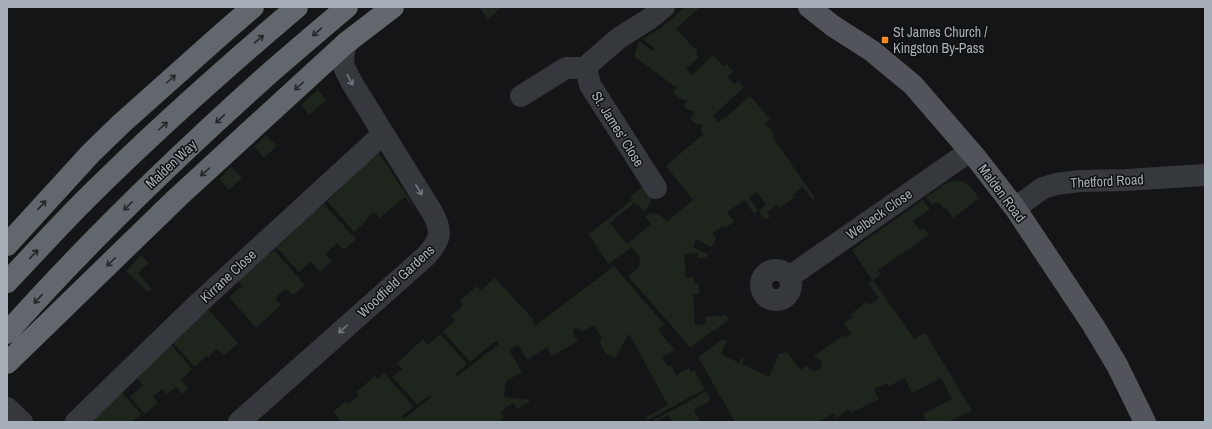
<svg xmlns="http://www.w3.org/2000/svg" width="1212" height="429" font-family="'Archivo Narrow',sans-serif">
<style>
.green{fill:#1d251c;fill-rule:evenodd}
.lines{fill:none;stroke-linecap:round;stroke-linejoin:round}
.street{stroke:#35383c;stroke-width:22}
.primary{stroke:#51555b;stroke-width:22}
.highway{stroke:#61676d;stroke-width:22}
.oneway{stroke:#242628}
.oneway2{stroke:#737980}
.poi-dot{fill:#fb8928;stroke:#0f1011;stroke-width:1.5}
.labels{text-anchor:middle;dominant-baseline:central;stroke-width:3;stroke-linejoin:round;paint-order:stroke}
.poi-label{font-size:14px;fill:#a6afb7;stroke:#0f1011;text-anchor:start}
.street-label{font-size:14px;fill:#a6afb7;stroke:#0f1011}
</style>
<rect width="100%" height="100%" fill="#141516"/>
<path class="green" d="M479 7H502L488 19Z
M685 7H700L676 29 698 52 696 54 699 57 686 69 692 75 713 55 724 66 727 64 733 71 727 77 734 84 738 81 744 87 713 116 718 122 723 117 725 118 750 96 770 119 765 123 774 134 772 136 815 198 813 200 803 187 793 194 795 197 779 208 777 205 767 212 770 217 765 220 759 211 754 214 745 200 727 212 734 222 725 228 723 226 713 233 716 238 712 247 696 239 693 247 708 254 707 257 698 258V253L684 254 686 278 694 277 695 284H699V294H693L695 325 706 324 705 317 726 315 729 320 690 347 628 276 639 267 640 257 632 247 608 264 589 234 632 200 630 197 644 185 650 194 652 199 647 208 644 211 637 204 636 205 634 203 610 223 627 244 651 224 645 216C655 211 659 213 667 221L693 200 666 166 703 134 700 129 703 126 694 123 691 119 693 117 691 116 695 112 686 109 684 108 685 106 684 105 688 101 679 98 673 93 677 88 634 56 639 41 653 51 655 49 642 39 661 28ZM757 192 766 205 758 211 749 197Z
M318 90 326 100 309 115 301 105Z
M266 135 277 146 264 158 254 147Z
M379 153 420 216 405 197 380 218 374 212 366 219 367 220 354 232 327 201 340 190 338 188Z
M231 167 242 178 229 190 219 179Z
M954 181C967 180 972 188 979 198L953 218 946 208 944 209 940 203 938 204 936 202 932 205 926 197 945 184Z
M923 200 930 209 913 221 920 231 924 228 929 235 878 270 881 274 873 280 914 339 925 333 972 410 948 422H927L923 414 952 399 941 378 912 393 905 378 889 386 887 383 874 389 879 399 851 413 849 409 842 413 843 414 836 418 834 413 820 421V422H735L698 357 723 339 727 341 721 354 739 363 742 357 744 358 742 364 769 377 779 354 787 352 800 370 807 365 811 370 816 371 821 368 822 363 818 358 816 359 814 356 844 335 845 337 851 334 844 323 853 317 851 314 866 302 869 305 879 298 868 283 872 280 852 250Z
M324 204 356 239 344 250 337 243 325 254 331 261 320 272 311 262 299 272 276 247 288 237 287 234Z
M274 250 305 285 293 295 286 289 275 298 281 305 256 328 229 297 242 286 237 280Z
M141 255 149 263 138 273 152 289 149 293 126 271Z
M614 266 674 336 664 325 658 330 675 350 662 357 668 366 671 365 676 375 689 368 691 372 694 370 705 389 648 420 646 417 668 405 629 334 616 356 617 359 606 354 599 341 602 339 594 325 582 332 577 328 573 329V333L578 341 552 356 547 347 527 360 518 345 509 350 522 372 506 381 504 397 529 400V402L517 409 514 403 505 408V409L501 412 504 417 501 419 503 422H342L333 412 346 401 349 404 358 396 356 392 375 376 378 379 384 373 414 407 402 416 404 419 431 397 430 395 417 404 392 377 402 369 397 363 423 339 428 345 440 334 467 364 455 374 457 376 499 344 496 341 470 362 443 331 455 321 451 316 463 306 459 301 477 286 481 290 495 278 534 320 533 321 535 326Z
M207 308 238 343 224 356 217 349 208 357 207 356 195 367 173 343Z
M171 345 192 369 181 380 188 388 182 394 176 387 167 394 162 389 153 396 158 403 145 414 130 397 143 385 135 376Z
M120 390 141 414 132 422H87Z
M706 392 710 398 708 402 694 410 700 422H672L668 415 655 422H650Z"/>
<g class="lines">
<path class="street" d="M586 68 590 85 656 188
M521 96 566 68H586L590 63 619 38 649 19 664 7
M1015 208 1043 188 1056 184 1080 181 1126 180 1205 175
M761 285a15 15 0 1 1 30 0a15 15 0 1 1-30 0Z
M789 277 970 151
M7 408 22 422
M76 422 200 302 383 134
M239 422 426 256C441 239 443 232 432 212L352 83 344 67 343 57 346 43"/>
<path class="primary" d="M809 7 833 26 872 51 913 85 977 159 1015 208 1093 325 1117 365 1145 422"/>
<path class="highway" d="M7 245 91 153 122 123 224 32 253 7
M7 282C33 255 58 227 84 201 152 133 224 69 297 7
M7 333C87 243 173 160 262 80 290 55 319 31 347 7
M7 363 178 197 346 43 393 7"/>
</g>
<defs><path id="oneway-shaft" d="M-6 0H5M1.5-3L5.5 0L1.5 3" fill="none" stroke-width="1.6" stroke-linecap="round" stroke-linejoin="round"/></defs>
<g class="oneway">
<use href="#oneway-shaft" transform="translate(317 32) rotate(139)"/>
<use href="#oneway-shaft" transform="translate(259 39) rotate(-40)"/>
<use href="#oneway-shaft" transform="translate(171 79) rotate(-42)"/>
<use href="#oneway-shaft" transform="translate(299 86) rotate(138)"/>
<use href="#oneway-shaft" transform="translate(220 119) rotate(137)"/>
<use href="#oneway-shaft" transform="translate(163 126) rotate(-42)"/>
<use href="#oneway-shaft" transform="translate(205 172) rotate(138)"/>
<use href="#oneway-shaft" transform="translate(42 205) rotate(-47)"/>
<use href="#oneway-shaft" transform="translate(128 206) rotate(135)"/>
<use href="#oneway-shaft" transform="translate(34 254) rotate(-47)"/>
<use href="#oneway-shaft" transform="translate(111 262) rotate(136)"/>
<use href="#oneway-shaft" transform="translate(38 299) rotate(133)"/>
</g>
<g class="oneway2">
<use href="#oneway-shaft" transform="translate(350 80) rotate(62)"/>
<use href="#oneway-shaft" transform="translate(419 190) rotate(58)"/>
<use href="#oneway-shaft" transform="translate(343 329) rotate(138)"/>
</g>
<rect class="poi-dot" x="881" y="36" width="8" height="8" rx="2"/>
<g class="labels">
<g class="poi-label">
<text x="893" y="32">St James Church /<tspan x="893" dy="16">Kingston By-Pass</tspan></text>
</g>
<g class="street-label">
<text transform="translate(618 129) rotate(58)">St. James' Close</text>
<text transform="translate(171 164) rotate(-43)">Malden Way</text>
<text transform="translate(1107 181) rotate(-3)">Thetford Road</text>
<text transform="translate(1002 193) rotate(53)">Malden Road</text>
<text transform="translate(879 214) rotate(-35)">Welbeck Close</text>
<text transform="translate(228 276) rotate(-43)">Kirrane Close</text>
<text transform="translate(396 281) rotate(-43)">Woodfield Gardens</text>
</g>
</g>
<rect width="1212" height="429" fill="none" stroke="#a6afb7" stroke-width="16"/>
</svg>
